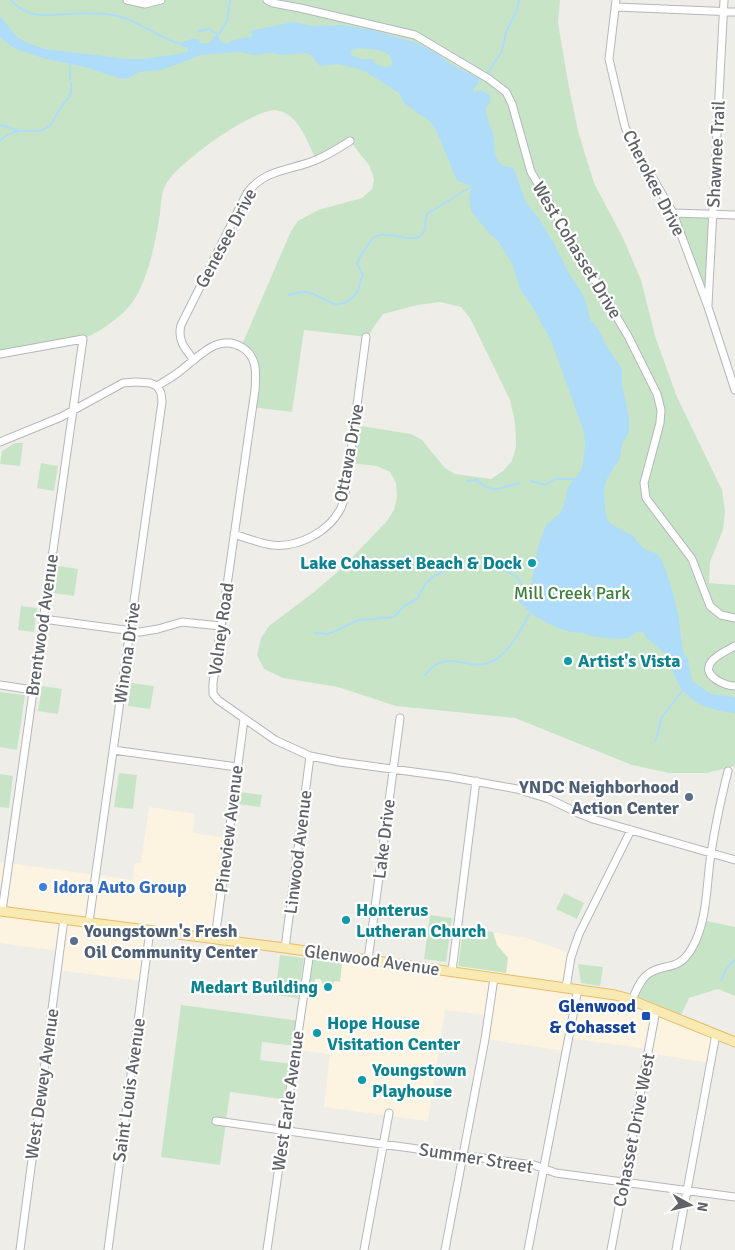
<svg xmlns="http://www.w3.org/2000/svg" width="735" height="1250" font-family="Signika,sans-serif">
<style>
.commercial{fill:#fcf4e0}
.green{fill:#c7e5c6}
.water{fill:#aedcf9;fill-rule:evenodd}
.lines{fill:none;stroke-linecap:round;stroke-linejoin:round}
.stream{stroke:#aedcf9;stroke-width:2}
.minor-casing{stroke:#b4b7ba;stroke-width:9}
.major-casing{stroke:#e7bd68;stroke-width:11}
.minor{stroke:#fff;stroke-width:7}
.major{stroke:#f9eab3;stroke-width:9}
.culture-dot{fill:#0f9aa8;stroke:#fff;stroke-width:2}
.service-dot{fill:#5c6f8a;stroke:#fff;stroke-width:2}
.shop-dot{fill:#3f7fe0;stroke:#fff;stroke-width:2}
.transit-dot{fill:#1a4fb4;stroke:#fff;stroke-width:2}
.labels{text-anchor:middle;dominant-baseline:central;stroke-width:4.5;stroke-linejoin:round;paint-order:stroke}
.street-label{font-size:18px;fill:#5f6266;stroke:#fff}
.culture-label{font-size:18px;font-weight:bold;fill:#0d838f;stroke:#fff;text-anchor:start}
.park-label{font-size:18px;fill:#3c803b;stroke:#fff}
.service-label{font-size:18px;font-weight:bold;fill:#4e5e75;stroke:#fff;text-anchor:end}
.shop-label{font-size:18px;font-weight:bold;fill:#366cbe;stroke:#fff;text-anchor:start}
.transit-label{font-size:18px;font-weight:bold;fill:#164399;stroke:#fff;text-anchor:end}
</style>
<rect width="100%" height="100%" fill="#efede7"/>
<path class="commercial" d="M149 807 195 814 193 833 228 838 215 939 150 931 143 981 57 970 59 951 0 943V862L133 880 135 863H141Z
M460 927 527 938 572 954 567 988 615 995 716 1034 711 1063 648 1053V1049L569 1038 566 1051 485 1039 488 1015 445 1010 428 1121 324 1107 330 1054 295 1050 310 951 451 971Z"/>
<path class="green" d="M0 0H560L558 23 568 82 578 131 594 183 623 238 641 280 656 339 677 397 722 490 725 511 723 530 710 562 709 583 735 585V766L707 773H669L632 765 515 718 396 706 338 687 283 678 264 669 257 655 261 638 269 626 314 592 341 569 386 522 394 510 397 498 396 483 390 472 377 466 350 463 355 425 411 434 422 440 445 468 455 474 491 479 503 471 512 461 516 447 515 422 510 400 470 318 461 307 440 302 418 305 383 314 373 328 368 337 304 330 292 412 252 407 256 368 241 347 291 231 298 221 318 210 362 198 372 189 374 179 369 165 350 141 316 160C309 145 301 121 285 113 283 112 277 110 274 110 249 112 179 162 166 184 161 193 161 204 160 214 155 243 147 291 124 312 113 322 97 334 82 339 74 342 65 342 56 344 37 347 19 351 0 354Z
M673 213 713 214 708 307Z
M15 443H23L20 466 0 464 2 451Z
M41 463 58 466 54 491 37 488Z
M58 566 78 569 74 596 54 593Z
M21 606 37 608 34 632 18 630Z
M131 683 154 686 150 709 128 706Z
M42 686 62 689 58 714 38 711Z
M0 692 25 695 17 750 0 747Z
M119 773 137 775 133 809 114 807Z
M0 774 13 776 9 808 0 807Z
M240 792 262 795 260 807 238 804Z
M564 893 584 903 577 919 556 909Z
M430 915 452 918 446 962 424 959Z
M702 920 735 927V996L718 989 689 998 679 1019 632 1000 643 978 687 956Z
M463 928 493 932 497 945 508 958 506 973 458 966Z
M280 955 304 958 298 998 275 995Z
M313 959 342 963 340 982 335 981 332 985 323 984 320 979H315L314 985 318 986 317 988 309 987Z
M578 964 603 967 600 986 581 983Z
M181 1005 300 1021 296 1046 262 1042 260 1060 293 1064 288 1100 230 1092 220 1165 161 1157Z"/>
<path class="water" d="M0 16 17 37 27 43 45 49 128 59H144L184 53 188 51V48L181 46 180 43 192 39H198L201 44 209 43 217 34 221 42 227 44 230 41 253 36 250 31 293 22 312 26 341 25 372 30 417 43 439 55 452 65 479 78V83L474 88V92L481 90 490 95V102L486 107C485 117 491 125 493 134 495 143 493 154 499 162 502 167 507 166 513 168L515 171 526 203 538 217 552 240 568 272 583 295 586 302 590 320 598 328 606 345 622 369V385L629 418V432L622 444 620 458 607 479 604 488 605 509 607 519 611 524 633 536 645 550 656 553 661 559 670 582 678 613 683 652 688 660 692 681 711 694 735 697V713C713 711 690 705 678 683 673 674 671 663 665 655 659 646 648 642 643 632H637L629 638 619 639 597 637 582 633 571 632 557 628 533 615 517 600V597L525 593 532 581 538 547 546 525 559 514 564 505 568 487 582 469 585 447 584 432 552 343 535 311 520 289 512 263 498 241 488 232 471 211 469 197 472 186 457 181 436 130 429 121 404 103 399 93 363 70 338 64 320 66 312 56 306 53 283 55 272 53 254 55 239 52 201 55 172 66 161 70 139 72 129 78 122 79 85 67 46 59 16 49 0 38ZM358 48C370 50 391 47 392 63L391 66 384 67 375 64 373 59H360L351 55V51Z"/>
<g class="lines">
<path class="stream" d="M11 0C27 19 46 15 68 14 80 13 93 13 106 14 134 16 153 36 180 44
M198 31 209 29 217 34
M219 34 227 21 230 0
M70 63V80
M486 74 489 71 502 51 506 32 517 10 519 0
M0 125 17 130
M0 141C17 123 35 137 48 127 55 122 56 113 61 107 68 97 73 97 71 83
M289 295C312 286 317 299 335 304 344 306 355 297 358 290 361 285 359 281 363 275L357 263C359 258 371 239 374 237 388 229 415 246 423 233 427 228 424 221 427 214L472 186
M467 481 477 480C493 495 500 488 519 483
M531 481 545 485 555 479H573
M402 556C410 555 419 555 426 560 432 564 434 569 442 571
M314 633 328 634 359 620 394 617 404 606 417 599 426 583 434 576 444 571 469 568 489 559 497 562 503 569 517 577 522 584 524 593
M425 675C448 645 469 674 493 661 510 652 521 629 530 613
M656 740 662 717 683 690
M721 980 727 968 735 960"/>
<defs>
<path id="minor" d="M127 0 145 4 161 0
M267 0 273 3 300 8 415 35 489 79 506 92 512 104 531 172 628 336 657 394 661 410 660 423 644 483 646 498 692 559 710 606 721 615 735 618
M616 0 609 59 625 127 633 144 673 213 708 307 735 390
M616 7 735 12
M673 213 735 215
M708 305 724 0
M0 354 83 339 2 911
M194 360C185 349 177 340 181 325L247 193C266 168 290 171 316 160 328 155 339 148 350 141
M157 386C165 381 173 377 180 371 199 357 218 332 243 348 258 358 256 374 255 390L213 683V694L218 700 275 740 310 756 340 762 451 777 517 789 549 799 578 813 593 819 735 860
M0 442 61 417 123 383 136 382 150 383 157 386
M234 534C246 538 259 543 272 545 298 548 329 532 341 508 345 499 346 490 347 481L366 337
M43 619 140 632 158 629 182 622 221 626
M735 646C728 650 716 655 711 662 701 676 725 686 735 686
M0 685 33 690
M113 750 237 767
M89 922 162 402 161 393 157 386
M215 939 244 719
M285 948 310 756
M368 960 400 718
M452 971 476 781
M566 988 571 957 579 934 631 830
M632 1000C636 991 640 980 648 974 664 962 678 973 692 948 708 920 706 885 711 854 715 826 721 799 728 771
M216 1121 518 1163 534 1165 556 1173 735 1197
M20 1250 64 919
M108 1250 150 930
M267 1250 310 951
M364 1250 389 1113
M445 1250 485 1039 494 978
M528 1250 578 989
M611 1250 656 1010
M676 1250 716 1034"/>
<path id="major" d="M0 911 285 948 615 995 626 998 735 1042"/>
</defs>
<use href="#minor" class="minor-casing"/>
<use href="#major" class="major-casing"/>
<use href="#minor" class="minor"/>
<use href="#major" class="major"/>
</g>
<g class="culture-dot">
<circle cx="532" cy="563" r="5"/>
<circle cx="568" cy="661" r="5"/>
<circle cx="346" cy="920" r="5"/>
<circle cx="328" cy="987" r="5"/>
<circle cx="317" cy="1033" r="5"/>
<circle cx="362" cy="1080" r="5"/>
</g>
<g class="service-dot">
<circle cx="689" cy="797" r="5"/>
<circle cx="74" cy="941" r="5"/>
</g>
<circle class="shop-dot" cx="43" cy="887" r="5"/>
<rect class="transit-dot" x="641" y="1011" width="10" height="10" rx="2.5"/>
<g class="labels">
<g class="street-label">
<text transform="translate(716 154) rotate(-87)">Shawnee Trail</text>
<text transform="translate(654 183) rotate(63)">Cherokee Drive</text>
<text transform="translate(226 238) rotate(-62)">Genesee Drive</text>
<text transform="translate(577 250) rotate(59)">West Cohasset Drive</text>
<text transform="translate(349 453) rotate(-80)">Ottawa Drive</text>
<text transform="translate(42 625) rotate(-82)">Brentwood Avenue</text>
<text transform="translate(221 629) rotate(-82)">Volney Road</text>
<text transform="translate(127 653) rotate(-82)">Winona Drive</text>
<text transform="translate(229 829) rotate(-83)">Pineview Avenue</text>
<text transform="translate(384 839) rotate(-83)">Lake Drive</text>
<text transform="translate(298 852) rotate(-83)">Linwood Avenue</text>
<text transform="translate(372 960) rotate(8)">Glenwood Avenue</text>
<text transform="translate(42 1084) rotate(-82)">West Dewey Avenue</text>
<text transform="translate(129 1090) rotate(-82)">Saint Louis Avenue</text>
<text transform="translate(288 1101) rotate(-82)">West Earle Avenue</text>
<text transform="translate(634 1130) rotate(-79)">Cohasset Drive West</text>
<text transform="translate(476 1158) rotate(9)">Summer Street</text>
</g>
<g class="culture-label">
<text x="522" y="563" text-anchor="end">Lake Cohasset Beach &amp; Dock</text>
<text x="578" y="661">Artist's Vista</text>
<text x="356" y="910">Honterus<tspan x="356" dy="21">Lutheran Church</tspan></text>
<text x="318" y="987" text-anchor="end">Medart Building</text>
<text x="327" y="1023">Hope House<tspan x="327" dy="21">Visitation Center</tspan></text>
<text x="372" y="1070">Youngstown<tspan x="372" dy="21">Playhouse</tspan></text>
</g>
<g class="park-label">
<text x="572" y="593">Mill Creek Park</text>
</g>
<g class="service-label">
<text x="679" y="787">YNDC Neighborhood<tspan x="679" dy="21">Action Center</tspan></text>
<text x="84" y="931" text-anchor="start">Youngstown's Fresh<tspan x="84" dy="21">Oil Community Center</tspan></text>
</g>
<g class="shop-label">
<text x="53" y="887">Idora Auto Group</text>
</g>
<g class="transit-label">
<text x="636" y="1006">Glenwood<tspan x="636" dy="21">&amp; Cohasset</tspan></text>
</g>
</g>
<g transform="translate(690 1205) rotate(98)" stroke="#ffffff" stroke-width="4" paint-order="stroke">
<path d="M0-4L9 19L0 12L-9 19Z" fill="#5f6266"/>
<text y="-8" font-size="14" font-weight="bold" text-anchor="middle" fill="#5f6266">N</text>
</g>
</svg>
